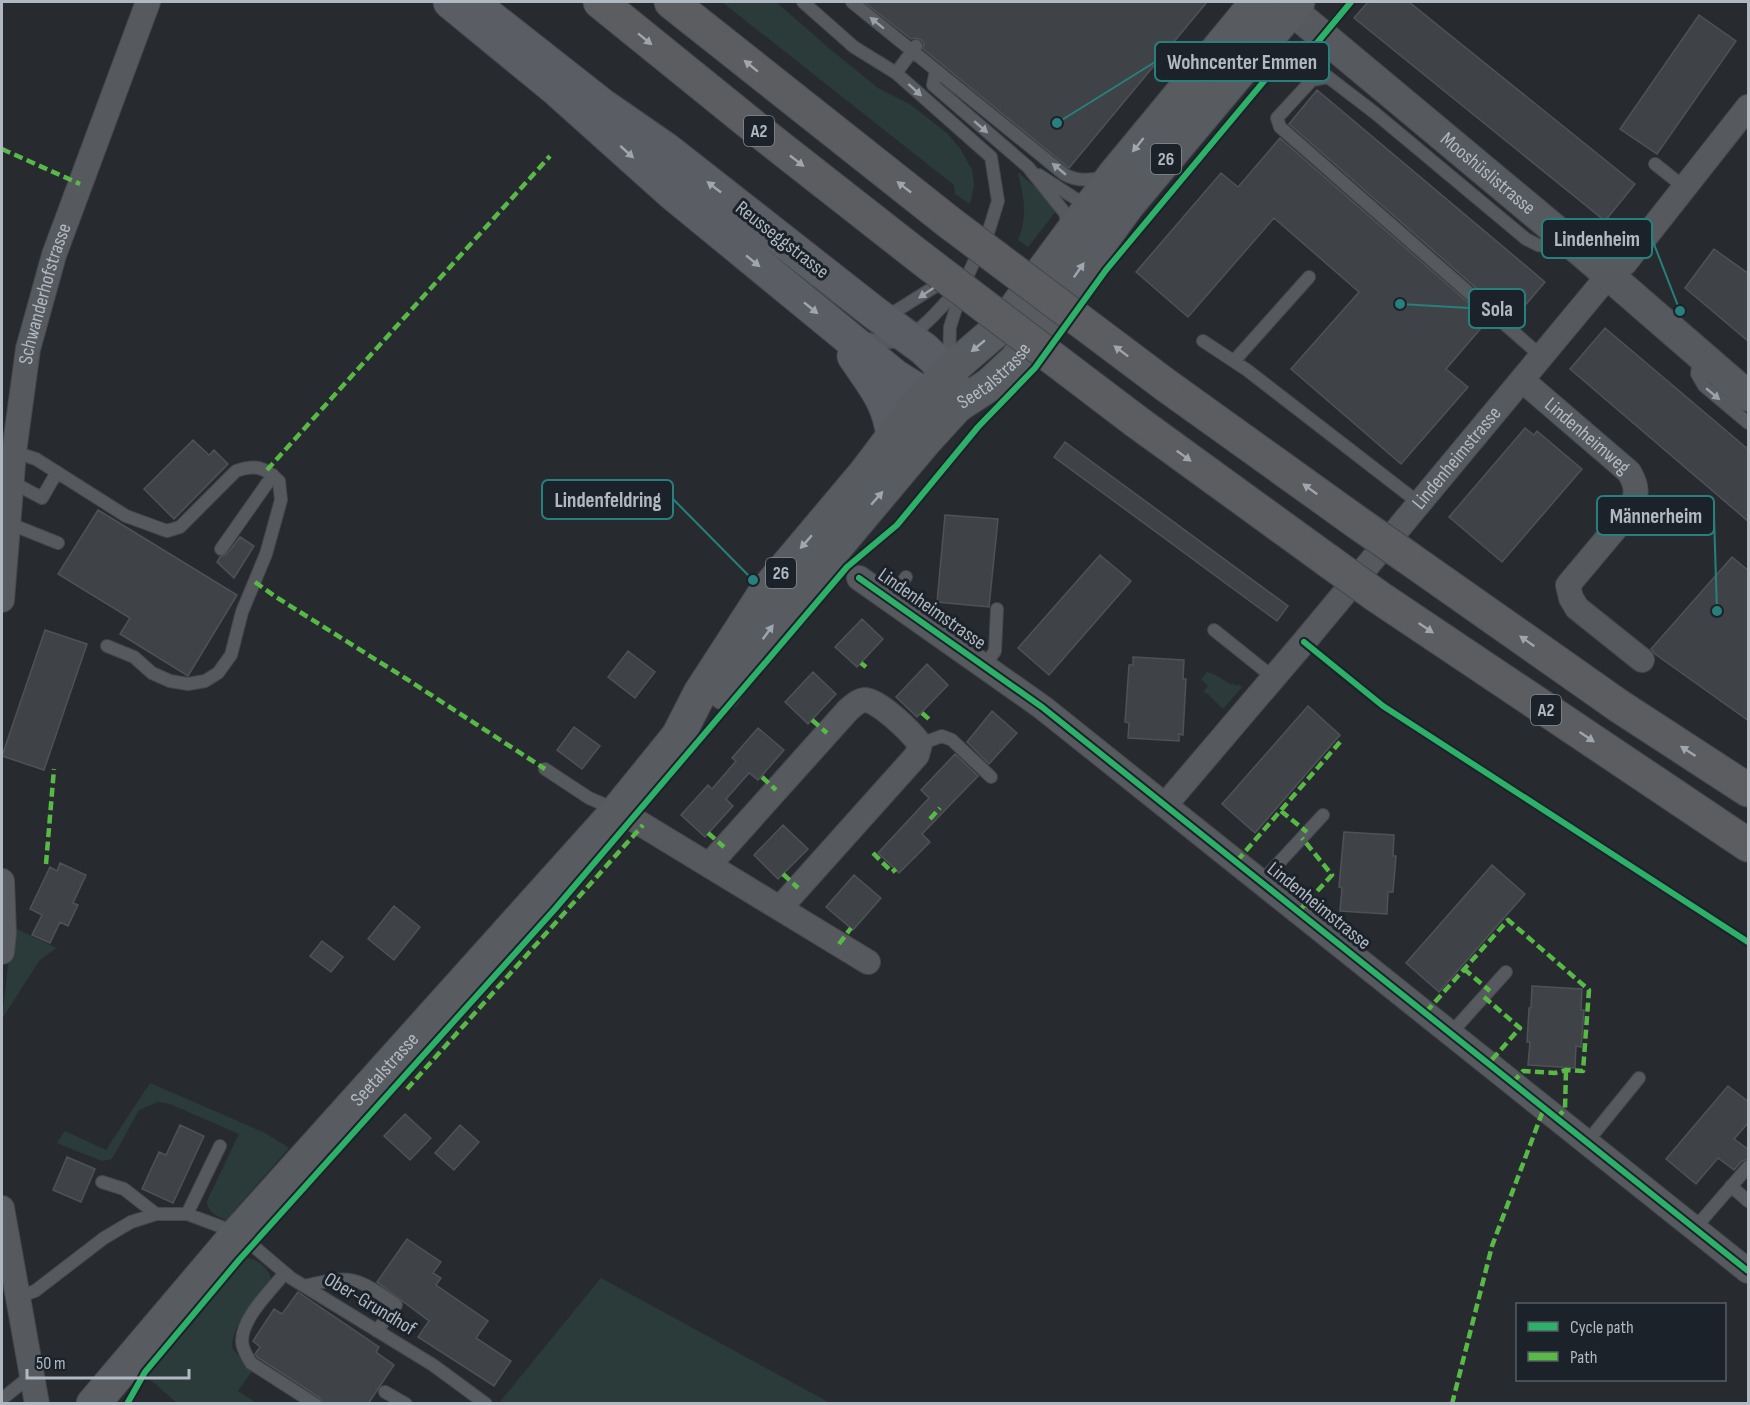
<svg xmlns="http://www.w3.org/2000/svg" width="1750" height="1405" font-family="'Sofia Sans Condensed',sans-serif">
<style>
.green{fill:#2b3b3a}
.building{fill:#3f4347;stroke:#4e5258;stroke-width:1.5}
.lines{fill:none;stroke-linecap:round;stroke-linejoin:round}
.service-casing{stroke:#44474b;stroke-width:14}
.minor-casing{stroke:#44474b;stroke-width:26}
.tertiary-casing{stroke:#44474b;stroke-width:32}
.secondary-casing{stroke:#44474b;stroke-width:35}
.primary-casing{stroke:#44484d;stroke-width:35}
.motorway-casing{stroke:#43474c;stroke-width:35}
.service{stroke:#565a5f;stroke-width:12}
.minor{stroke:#565a5f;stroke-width:24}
.tertiary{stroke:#565a5f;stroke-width:30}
.secondary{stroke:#5a5e64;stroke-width:33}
.primary{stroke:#585c61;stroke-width:33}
.motorway{stroke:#5b5d60;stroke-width:33}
.motorway-bridge-casing{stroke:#43474c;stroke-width:35;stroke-linecap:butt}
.motorway-bridge{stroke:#5b5d60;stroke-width:33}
.quiet{stroke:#58b947;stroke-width:4.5;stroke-dasharray:9 4.5;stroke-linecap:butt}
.cycleway-casing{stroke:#1b222a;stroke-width:10}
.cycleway{stroke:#2db169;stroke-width:6}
.oneway{fill:#9aa0a9}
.oneway2{fill:#9fa6ae}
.oneway3{fill:#9ea6af}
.oneway4{fill:#9fa6af}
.labels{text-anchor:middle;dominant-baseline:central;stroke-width:6;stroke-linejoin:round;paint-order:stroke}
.shield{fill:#1b222a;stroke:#838b94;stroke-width:1.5}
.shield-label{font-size:18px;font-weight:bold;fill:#b0b8c2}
.street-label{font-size:20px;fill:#b0b8c2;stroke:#1b222a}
.leader{fill:none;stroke:#27807b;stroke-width:2}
.callout-dot{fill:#27807b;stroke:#1b222a;stroke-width:2}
.callout{fill:#1b222a;stroke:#27807b;stroke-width:2}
.callout-label{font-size:21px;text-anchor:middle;font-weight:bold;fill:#b0b8c2}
</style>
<rect width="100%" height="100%" fill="#272b30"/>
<path class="green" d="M722 2H776L831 50 878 88 911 105 948 134 961 150 972 170 974 185 970 204 955 194 954 185Z
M1019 173 1051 201 1057 210 1028 247 1018 240C1028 217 1024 197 1018 174Z
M1207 672C1215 673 1224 681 1232 685L1233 683 1236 686 1238 684 1242 687 1223 709 1208 694 1203 692 1208 686 1201 679Z
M17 929 56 948 39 961 2 1019 12 931Z
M150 1083 265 1133 289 1148 226 1220C216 1215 208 1213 207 1201L239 1134 170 1104 158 1102 139 1110 112 1159 102 1161 57 1143 65 1131 106 1150Z
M247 1258C258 1259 271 1270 271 1281 256 1300 232 1322 232 1348L252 1371 238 1391 256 1403H177L147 1377Z
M601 1278 830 1403H499Z"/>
<path class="building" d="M864 2H1207L1069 168 923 49 924 43 921 40 916 38 911 39Z
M1368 2H1409L1635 184 1605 221 1354 18Z
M1699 15 1736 41 1657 154 1620 129Z
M1317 90 1545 282 1515 317 1501 305 1499 308 1289 124Z
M1280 138 1488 320 1446 369 1468 387 1401 464 1291 369 1359 292 1274 218 1188 317 1136 272 1221 173 1238 187Z
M1714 249 1749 274V342L1685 288Z
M1605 328 1749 450V522L1570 369Z
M1525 428 1534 435 1537 431 1582 469 1502 562 1449 517Z
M193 440 209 455 214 450 228 464 174 519 144 489Z
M1065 442 1288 606 1277 621 1054 457Z
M98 510 237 595 188 676 120 634 130 618 58 574Z
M945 515 998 519 989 607 937 602Z
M240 537 254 546 234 578 217 562 220 557 227 554Z
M1100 555 1131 581 1049 675 1018 648Z
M1732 557 1749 571V721L1655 654 1651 649Z
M862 619 883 639 857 667 835 647Z
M45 630 87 644 44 770 2 756Z
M628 651 655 672 635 698 608 677Z
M1133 657 1184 660 1183 679H1186L1183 735 1179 734V741L1128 738 1129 723 1125 722 1129 665H1133Z
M927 664 948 685 917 717 896 697Z
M813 672 836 694 808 724 785 702Z
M1308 706 1340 735 1255 833 1222 804Z
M992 711 1017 733 989 764 967 742Z
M574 727 600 746 582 769 557 750Z
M758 728 784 750 758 780 749 773 726 799 733 806 705 837 681 815 708 785 712 789 736 761 732 758Z
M955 754 978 776 922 834 930 842 899 873 878 853 929 798 921 790Z
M783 825 808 849 778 879 754 855Z
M1344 832 1394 835 1393 856H1396L1393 892H1388L1387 914 1340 911 1342 888 1339 887Z
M60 863 86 875 73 903 78 905 68 926 60 922 50 943 32 935 42 915 30 909 50 867 57 871Z
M1492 865 1525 894 1439 992 1406 963Z
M854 875 881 898 853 930 826 907Z
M394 906 420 927 394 960 368 939Z
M322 941 343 957 331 972 310 956Z
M1532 986 1582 989 1581 1010H1584L1581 1047 1576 1046 1575 1068 1528 1065 1530 1042H1527L1529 1008H1531Z
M1728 1086 1749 1102V1122L1734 1139 1749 1150V1159L1742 1161 1734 1170 1718 1158 1696 1184 1666 1159Z
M405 1114 431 1138 410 1160 384 1136Z
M180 1125 204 1136 173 1203 142 1189 159 1152 166 1155Z
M460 1125 479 1142 454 1170 435 1153Z
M67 1157 95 1169 81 1202 53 1190Z
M407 1239 441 1262 433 1273 441 1278 436 1285 488 1321 476 1338 511 1361 494 1386 418 1337 429 1321 377 1282Z
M298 1292 379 1347 376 1352 394 1365 368 1404H323L319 1397 257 1357 255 1354 260 1347 253 1341 274 1309 282 1314Z"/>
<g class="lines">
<defs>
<path id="service" d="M803 2 854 47 896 73
M852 2 1064 174C1077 182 1091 180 1106 177
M916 46 896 73 991 157 998 201 984 246 974 262 964 283 950 327 949 363
M936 70 933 85 1028 167 1065 213 1068 227
M1655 164 1684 187
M1039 175 1076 199 1091 204
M884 312 896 311 947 279
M864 338C872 340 883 343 892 342 918 338 941 307 958 289
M1203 341 1247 370 1419 503
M1541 356 1280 127 1277 118 1312 80 1328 77 1375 113 1526 239 1538 245 1550 247 1560 235
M1699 358 1697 374 1704 386 1748 423
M1234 361 1309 277
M14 452 36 459 126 516 167 531 180 527 236 471C255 464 264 467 279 481L281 500 266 554 242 612 231 655 218 673 205 681 188 684 170 681 152 673 134 657 107 646
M12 482 42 498 57 472
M8 523 58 543
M221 549 273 475
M890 599 906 577
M1214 630 1274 678
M984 666 995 651 997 609
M920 744 942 736 952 740 991 777
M545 769 589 798 617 810
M1262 881 1323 815
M1451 1033 1506 972
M1587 1142 1639 1078
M102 1182 124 1189 156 1214
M1731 1186 1748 1201
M187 1214 220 1146
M1695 1228 1748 1167
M285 1273C271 1290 242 1318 242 1341 242 1349 247 1356 251 1363L315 1404
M304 1286C353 1275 355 1276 396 1305L377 1331
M18 1297 35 1291 104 1238 131 1222 156 1214H187L238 1233 291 1278 433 1365 486 1404
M385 1392 406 1404
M2 1399 33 1374"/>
<g id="minor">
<path id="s1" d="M1522 380 1629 472C1638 487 1637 494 1631 510L1568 585 1571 598 1577 608 1642 660"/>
<path d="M859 578 1042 707 1748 1271"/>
<path id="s2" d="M2 600 14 452 28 349 54 255 148 2"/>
<path id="s3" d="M1166 804 1304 642 1608 276 1625 263 1748 107"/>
<path d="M618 810 868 962"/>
<path d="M709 865 848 710C853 706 857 701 864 700 878 699 911 732 920 744L917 755 780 908"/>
<path d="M2 881 4 933 2 952"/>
<path d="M2 1208 37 1404"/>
</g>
<g id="tertiary">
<path id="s4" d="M1282 2 1583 253 1748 396"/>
</g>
<path id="secondary" d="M450 2 556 89 672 193 895 376 919 391 957 406 955 388 948 372 924 349 876 314 667 150 602 105 471 2
M854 356C874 386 888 400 893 436"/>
<g id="primary">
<path id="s5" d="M724 693 790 602 925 441 957 406 989 385 1016 360 1127 206 1298 2"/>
<path id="s6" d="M93 1404 238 1233 618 810 678 736 700 693 766 591 866 472 915 407 948 372 999 328 1011 314 1114 175 1257 2"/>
</g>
<path id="motorway" d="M600 2 768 138 921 258
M671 2 950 223
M1167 386 1358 523
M1137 422 1327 560
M1407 557 1619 706 1748 790
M1377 596 1748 845"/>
</defs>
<use href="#service" class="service-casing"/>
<use href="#minor" class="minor-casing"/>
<use href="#tertiary" class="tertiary-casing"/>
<use href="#secondary" class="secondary-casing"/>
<use href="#primary" class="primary-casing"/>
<use href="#motorway" class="motorway-casing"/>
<use href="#service" class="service"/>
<use href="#minor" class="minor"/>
<use href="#tertiary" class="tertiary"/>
<use href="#secondary" class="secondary"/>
<use href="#primary" class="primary"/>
<use href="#motorway" class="motorway"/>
<defs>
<path id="motorway-bridge" d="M950 223 1167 386
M921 258 1137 422
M1358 523 1407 557
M1327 560 1377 596"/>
</defs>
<use href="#motorway-bridge" class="motorway-bridge-casing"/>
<use href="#motorway-bridge" class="motorway-bridge"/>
<path class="quiet" d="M2 149 80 184
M267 470 550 156
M255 582 276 597 405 678 545 769
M861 663 866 667
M922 713 930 720
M812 720 827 733
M762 777 776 790
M1281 811 1307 832
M930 819 940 808
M708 833 724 847
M873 853 892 872 896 869
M1237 861 1340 742
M46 864 54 769
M783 874 798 888
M1299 911 1332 875 1302 838
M839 944 851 928
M1464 969 1490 991
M1484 997 1520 1028 1489 1063
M1426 1012 1508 920 1589 990 1583 1071 1566 1070 1555 1073 1523 1071 1513 1082
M407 1089 643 825
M1557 1118 1565 1109 1566 1070
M1452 1404 1492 1246 1544 1108"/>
<defs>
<path id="cycleway" d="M859 578 1042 707 1748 1271
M1304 642 1383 706 1748 942
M127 1404 145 1372 239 1260 555 909 847 567 897 525 978 427 1035 368 1106 270 1275 68 1289 60 1306 56 1351 2"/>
</defs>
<use href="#cycleway" class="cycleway-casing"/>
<use href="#cycleway" class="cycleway"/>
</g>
<defs><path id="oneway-solid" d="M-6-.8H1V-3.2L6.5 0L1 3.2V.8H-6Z" transform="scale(1.5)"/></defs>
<g class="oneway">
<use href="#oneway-solid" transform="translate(877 23) rotate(-141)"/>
<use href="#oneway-solid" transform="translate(915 90) rotate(42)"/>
<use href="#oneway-solid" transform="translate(981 127) rotate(41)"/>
<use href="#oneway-solid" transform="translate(1059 169) rotate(-140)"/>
<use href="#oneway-solid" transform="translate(926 293) rotate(146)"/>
<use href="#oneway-solid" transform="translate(1713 394) rotate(40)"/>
</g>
<g class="oneway2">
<use href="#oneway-solid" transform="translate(645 39) rotate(39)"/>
<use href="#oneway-solid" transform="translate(751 66) rotate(-141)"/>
<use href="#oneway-solid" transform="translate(797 161) rotate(38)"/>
<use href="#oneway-solid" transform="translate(904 187) rotate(-142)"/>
<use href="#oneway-solid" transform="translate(1121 351) rotate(-143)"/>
<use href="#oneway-solid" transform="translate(1184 456) rotate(36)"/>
<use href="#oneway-solid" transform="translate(1310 489) rotate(-144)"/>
<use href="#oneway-solid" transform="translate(1426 628) rotate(34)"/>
<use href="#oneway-solid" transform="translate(1527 641) rotate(-145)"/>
<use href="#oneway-solid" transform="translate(1587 737) rotate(34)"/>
<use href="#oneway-solid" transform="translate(1688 751) rotate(-147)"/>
</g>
<g class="oneway3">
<use href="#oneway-solid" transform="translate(1138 145) rotate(129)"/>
<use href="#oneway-solid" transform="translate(1079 270) rotate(-55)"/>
<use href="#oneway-solid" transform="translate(978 346) rotate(140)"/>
<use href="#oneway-solid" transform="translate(877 498) rotate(-49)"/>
<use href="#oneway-solid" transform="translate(806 542) rotate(131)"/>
<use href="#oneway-solid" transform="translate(768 632) rotate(-54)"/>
</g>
<g class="oneway4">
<use href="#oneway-solid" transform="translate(627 152) rotate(42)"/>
<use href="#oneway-solid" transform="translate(714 187) rotate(-142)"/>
<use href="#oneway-solid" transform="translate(753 261) rotate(39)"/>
<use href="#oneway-solid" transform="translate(811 308) rotate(39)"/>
</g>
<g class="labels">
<g class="shield">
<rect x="744" y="116" width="30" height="30" rx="4.5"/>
<rect x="1151" y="144" width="30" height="30" rx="4.5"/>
<rect x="766" y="558" width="30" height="30" rx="4.5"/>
<rect x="1531" y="695" width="30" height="30" rx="4.5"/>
</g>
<g class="shield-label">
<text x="759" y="131">A2</text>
<text x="1166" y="159">26</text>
<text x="781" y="573">26</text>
<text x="1546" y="710">A2</text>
</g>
<g class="street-label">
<text stroke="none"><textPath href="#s4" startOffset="268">Mooshüslistrasse</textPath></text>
<text transform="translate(782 240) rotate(38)">Reusseggstrasse</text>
<text stroke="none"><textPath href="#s2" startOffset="310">Schwanderhofstrasse</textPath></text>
<text stroke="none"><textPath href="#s5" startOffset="418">Seetalstrasse</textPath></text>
<text stroke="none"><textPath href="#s1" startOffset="86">Lindenheimweg</textPath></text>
<text stroke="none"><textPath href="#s3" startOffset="452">Lindenheimstrasse</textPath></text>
<text transform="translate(932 609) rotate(35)">Lindenheimstrasse</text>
<text transform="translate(1319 906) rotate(39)">Lindenheimstrasse</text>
<text stroke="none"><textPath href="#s6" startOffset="444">Seetalstrasse</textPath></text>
<text transform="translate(370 1304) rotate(31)">Ober-Grundhof</text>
</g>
</g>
<path class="leader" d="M1057 123L1155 62M1680 311L1652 239M1400 304L1469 308M753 580L673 499M1717 611L1714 516"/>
<g class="callout-dot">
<circle cx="1057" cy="123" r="6"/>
<circle cx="1680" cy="311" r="6"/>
<circle cx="1400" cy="304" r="6"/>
<circle cx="753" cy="580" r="6"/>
<circle cx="1717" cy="611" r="6"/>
</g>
<g class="callout">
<rect x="1155" y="42" width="174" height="39" rx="6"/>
<rect x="1542" y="219" width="110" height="39" rx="6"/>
<rect x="1469" y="289" width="56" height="39" rx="6"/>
<rect x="542" y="480" width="131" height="39" rx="6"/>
<rect x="1597" y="496" width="117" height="39" rx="6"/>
</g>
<g class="callout-label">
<text x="1242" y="69">Wohncenter Emmen</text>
<text x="1597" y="246">Lindenheim</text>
<text x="1497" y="316">Sola</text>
<text x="608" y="507">Lindenfeldring</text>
<text x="1656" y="523">Männerheim</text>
</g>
<rect width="1750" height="1405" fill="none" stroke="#b0b8c2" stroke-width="6"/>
<rect x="1516" y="1303" width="210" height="78" fill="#1b222a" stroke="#575e67" stroke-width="1.5"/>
<rect x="1528" y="1322" width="30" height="9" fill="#2db169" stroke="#575e67" stroke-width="1.5"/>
<text x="1570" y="1333" font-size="18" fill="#b0b8c2">Cycle path</text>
<rect x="1528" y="1352" width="30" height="9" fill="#58b947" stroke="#575e67" stroke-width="1.5"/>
<text x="1570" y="1363" font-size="18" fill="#b0b8c2">Path</text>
<path d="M27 1369v9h162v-9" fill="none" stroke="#b0b8c2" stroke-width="3"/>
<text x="36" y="1369" font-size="18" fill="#b0b8c2" stroke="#1b222a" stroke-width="4.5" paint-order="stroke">50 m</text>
</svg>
